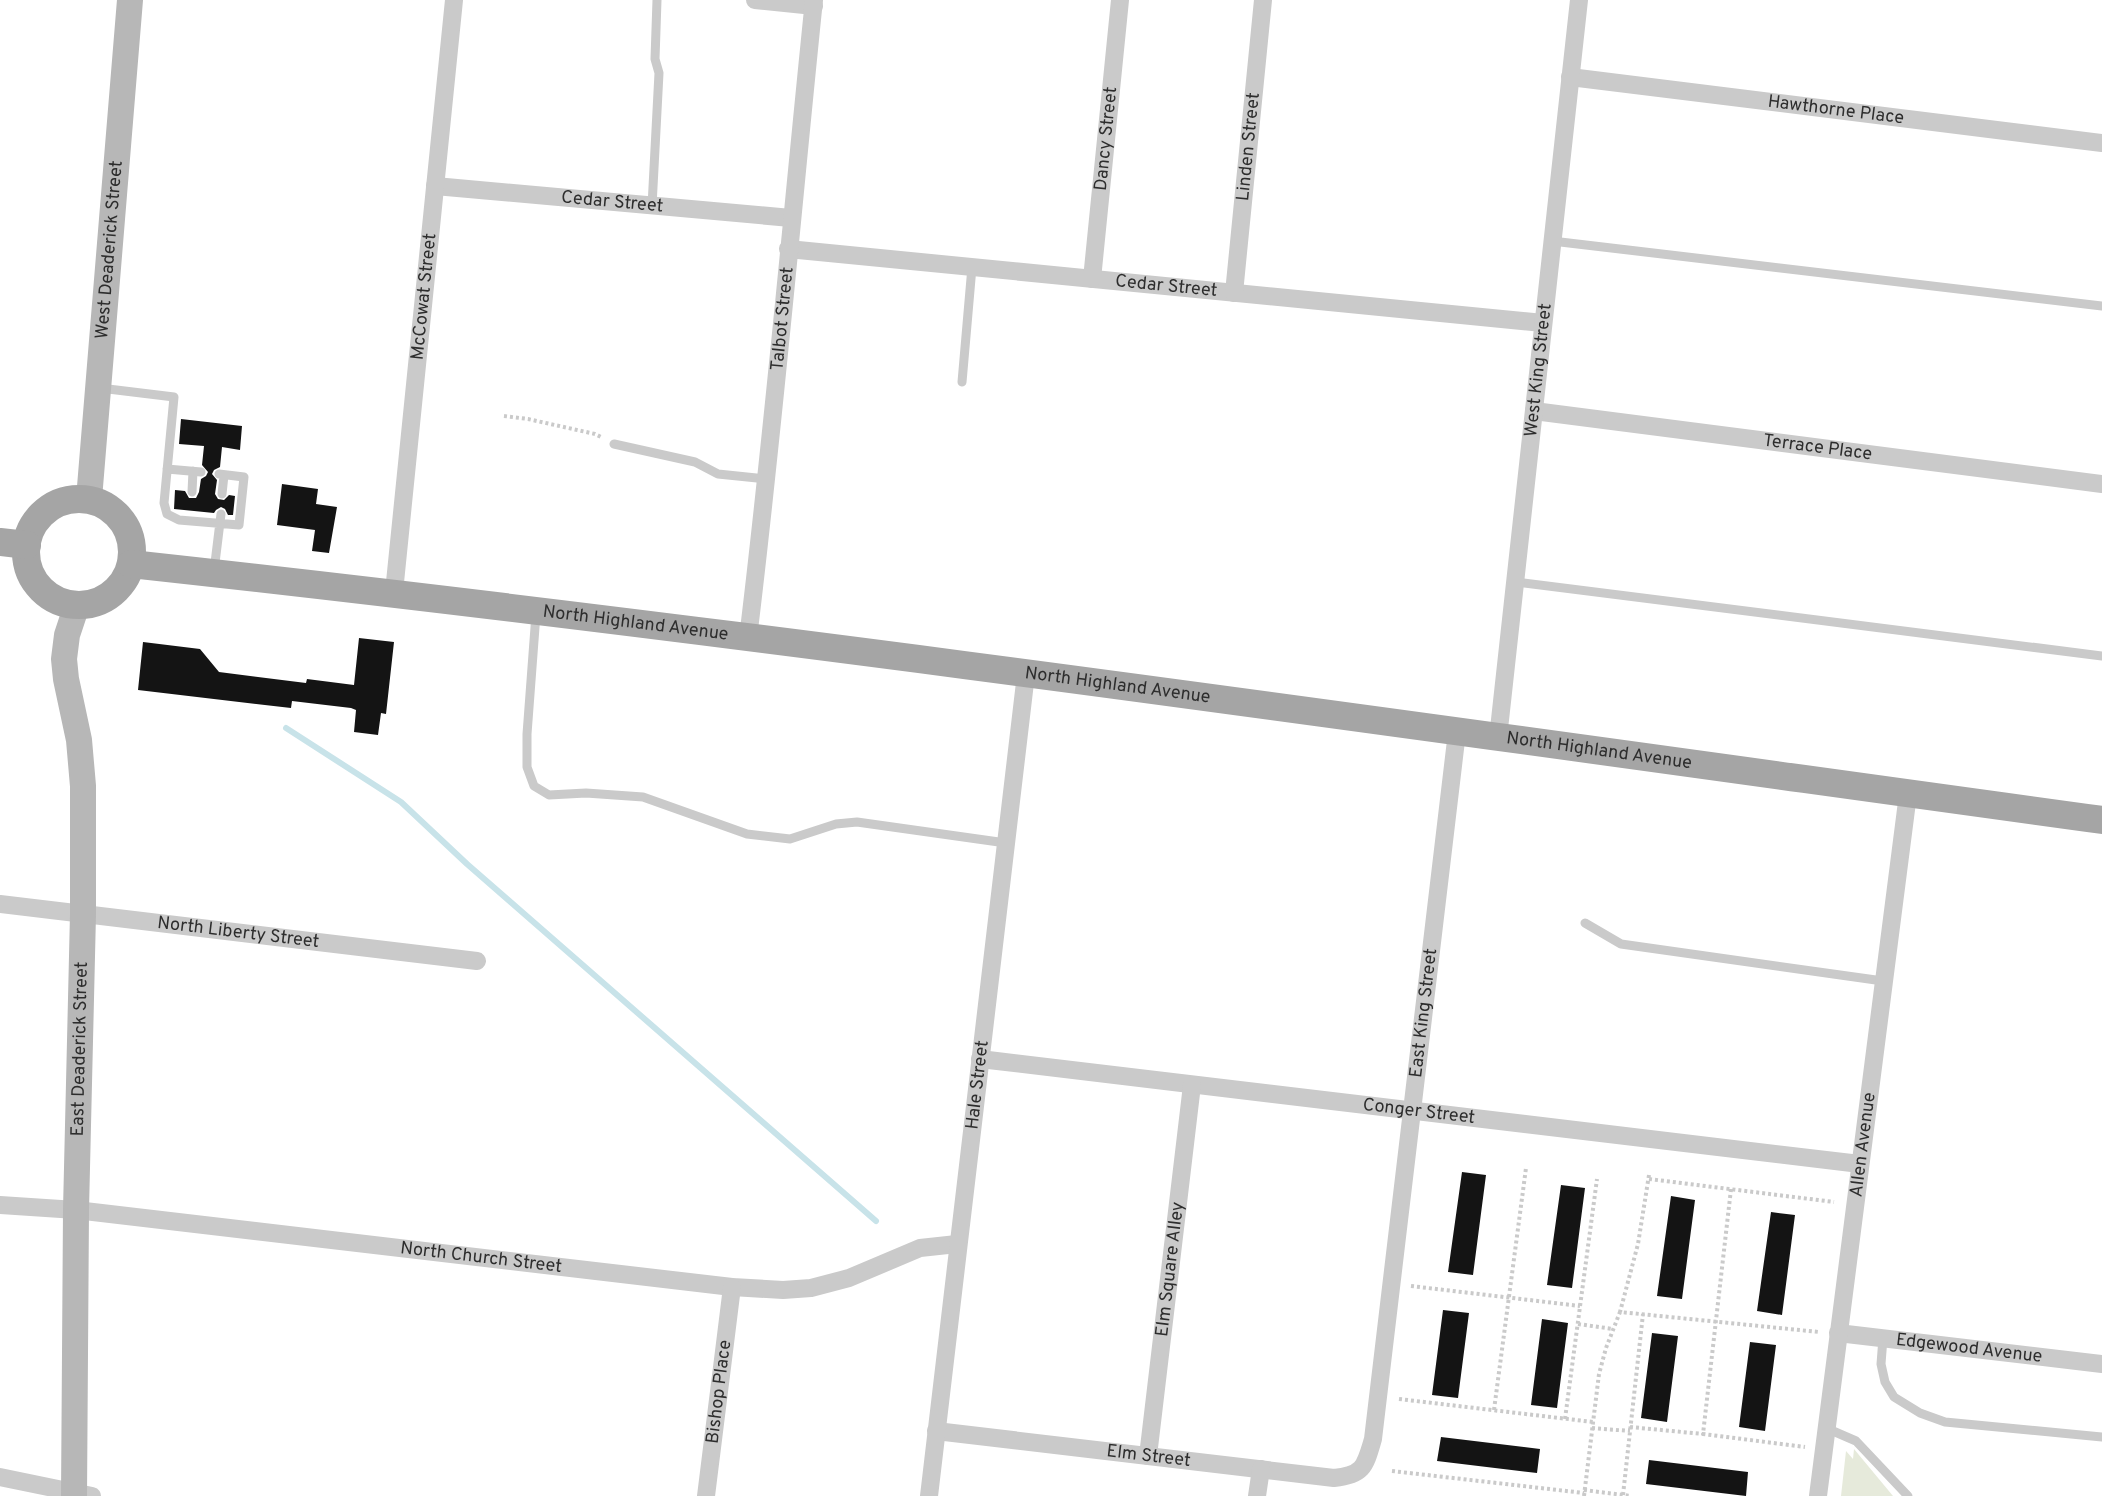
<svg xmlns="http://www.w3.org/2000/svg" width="2102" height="1496" font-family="Overpass,sans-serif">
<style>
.green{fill:#e6eadb}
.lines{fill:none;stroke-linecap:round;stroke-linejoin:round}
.stream{stroke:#c8e3e9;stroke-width:6}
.building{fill:#141414}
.path{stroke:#cacaca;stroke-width:4;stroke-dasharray:3 3;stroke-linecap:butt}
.lane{stroke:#cacaca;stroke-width:9}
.street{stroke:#cacaca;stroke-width:18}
.secondary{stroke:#b7b7b7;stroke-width:26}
.primary{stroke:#a5a5a5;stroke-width:28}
.labels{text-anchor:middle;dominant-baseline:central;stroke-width:6;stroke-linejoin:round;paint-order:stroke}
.street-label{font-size:18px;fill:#2d2d2d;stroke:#fff}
</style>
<rect width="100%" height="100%" fill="#fff"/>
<path class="green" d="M1854 1449 1893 1496H1841L1846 1451 1853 1459Z"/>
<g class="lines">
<path class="stream" d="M286 728 401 802 467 864 876 1221"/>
</g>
<path class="building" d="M181 419 242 426 240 450 222 447 220 467 214 470 212 474 217 480 215 494 218 499 224 500 229 495 235 496 233 515H228L225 509 221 507 216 510 214 513 174 509 175 490 185 491 189 498H196L199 492 201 479 206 476 208 472 202 465 204 446 179 444Z
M282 484 318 489 316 504 337 507 329 553 312 551 315 530 277 525Z
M359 638 394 642 386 714 381 713 378 735 354 732 356 710 351 708 292 701 291 708 138 690 143 642 200 649 219 672 306 683 307 679 354 685Z
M1462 1172 1486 1175 1473 1275 1448 1272Z
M1561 1185 1585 1188 1572 1288 1547 1285Z
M1671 1196 1695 1200 1682 1299 1657 1296Z
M1771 1212 1795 1215 1782 1315 1757 1311Z
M1443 1310 1469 1313 1458 1398 1432 1395Z
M1542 1319 1568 1323 1557 1408 1531 1405Z
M1652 1333 1678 1336 1667 1422 1641 1418Z
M1750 1342 1776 1345 1765 1431 1739 1427Z
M1441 1437 1540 1449 1537 1473 1437 1461Z
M1649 1460 1748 1472 1746 1496 1646 1484Z"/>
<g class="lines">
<path class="path" d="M504 416 528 419 595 434 603 438
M1649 1175 1638 1244 1620 1312 1819 1332
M1649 1179 1834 1202
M1731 1189 1703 1434 1805 1447
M1411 1286 1580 1306
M1578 1324 1613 1329
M1399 1399 1593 1422
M1494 1410 1526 1168
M1565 1419 1597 1179
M1630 1427 1703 1434
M1592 1428 1630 1431
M1392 1471 1584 1493
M1584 1490 1631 1496
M1623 1495 1643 1314
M1584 1496 1599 1374 1606 1348 1620 1312"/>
<path class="lane" d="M652 206 659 73 655 59 657 0
M1552 241 2102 306
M962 382 972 267
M100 388 174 397 164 503 167 514 179 520 239 525 244 477 219 474
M614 444 695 462 718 474 767 479
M167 469 201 472
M192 492 193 471
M222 494 224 475
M214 571 221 514
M1516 582 2102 656
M536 614 527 734V767L534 786 549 795 586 793 643 797 747 834 790 839 836 824 857 822 1006 843
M1585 923 1621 944 1883 981
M1883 1338 1881 1364 1885 1382 1894 1397 1920 1413 1945 1422 2102 1437
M1826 1428 1856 1441 1908 1496"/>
<g class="street">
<path d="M755 0 814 6"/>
<path id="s1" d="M1570 77 2102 143"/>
<path id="s2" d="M435 186 791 218"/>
<path id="s3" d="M788 249 1543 323"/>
<path id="s4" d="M1092 279 1120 0"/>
<path id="s5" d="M1234 293 1263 0"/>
<path id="s6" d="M1534 411 2102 484"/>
<path id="s7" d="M394 592 454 0"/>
<path id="s8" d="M748 638C774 426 792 213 814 0"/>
<path id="s9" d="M1498 738 1579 0"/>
<path id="s10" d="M0 904 477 961"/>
<path id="s11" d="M980 1059 1860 1164"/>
<path id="s12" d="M0 1205 76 1210 732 1287 783 1290 811 1288 849 1278 920 1248 957 1244"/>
<path id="s13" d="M1838 1333 2102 1364"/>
<path id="s14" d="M936 1431 1334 1478C1364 1475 1365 1466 1373 1439L1457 732"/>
<path id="s15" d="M1148 1456 1192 1085"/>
<path d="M0 1477 92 1496"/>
<path id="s16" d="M706 1496 732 1287"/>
<path id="s17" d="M929 1496 1026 674"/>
<path d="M1257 1496 1261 1469"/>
<path id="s18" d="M1818 1496 1908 794"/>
</g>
<g class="secondary">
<path id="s19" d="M89 499 130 0"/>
<path id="s20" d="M74 1496 76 1210 83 914V786L79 740 66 679 64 659 67 635 77 605"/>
</g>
<g class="primary">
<circle cx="79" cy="552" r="53"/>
<path d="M0 542 27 545"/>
<path id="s21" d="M131 564C790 636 1446 730 2102 820"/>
</g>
</g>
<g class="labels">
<g class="street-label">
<text stroke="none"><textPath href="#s1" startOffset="268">Hawthorne Place</textPath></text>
<text stroke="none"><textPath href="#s4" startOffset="141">Dancy Street</textPath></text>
<text stroke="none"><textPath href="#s5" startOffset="147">Linden Street</textPath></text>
<text stroke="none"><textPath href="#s2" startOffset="178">Cedar Street</textPath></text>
<text stroke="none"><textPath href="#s19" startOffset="250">West Deaderick Street</textPath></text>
<text stroke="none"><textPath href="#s3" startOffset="380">Cedar Street</textPath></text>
<text stroke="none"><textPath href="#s7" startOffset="297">McCowat Street</textPath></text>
<text stroke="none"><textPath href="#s8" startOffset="321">Talbot Street</textPath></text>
<text stroke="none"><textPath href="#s9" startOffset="370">West King Street</textPath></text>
<text stroke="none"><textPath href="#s6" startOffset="286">Terrace Place</textPath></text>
<text stroke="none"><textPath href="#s21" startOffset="508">North Highland Avenue</textPath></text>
<text stroke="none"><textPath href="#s21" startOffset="994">North Highland Avenue</textPath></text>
<text stroke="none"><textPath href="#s21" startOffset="1480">North Highland Avenue</textPath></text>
<text stroke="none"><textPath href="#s10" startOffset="240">North Liberty Street</textPath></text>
<text stroke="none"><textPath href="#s14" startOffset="891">East King Street</textPath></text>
<text stroke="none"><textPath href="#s20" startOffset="447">East Deaderick Street</textPath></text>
<text stroke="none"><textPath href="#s17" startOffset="414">Hale Street</textPath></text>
<text stroke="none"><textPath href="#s11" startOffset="442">Conger Street</textPath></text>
<text stroke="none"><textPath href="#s18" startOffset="354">Allen Avenue</textPath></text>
<text stroke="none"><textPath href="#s12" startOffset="484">North Church Street</textPath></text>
<text stroke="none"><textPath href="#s15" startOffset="188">Elm Square Alley</textPath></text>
<text stroke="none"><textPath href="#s13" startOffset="132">Edgewood Avenue</textPath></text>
<text stroke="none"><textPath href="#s16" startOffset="105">Bishop Place</textPath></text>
<text stroke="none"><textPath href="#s14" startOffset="214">Elm Street</textPath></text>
</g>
</g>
</svg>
